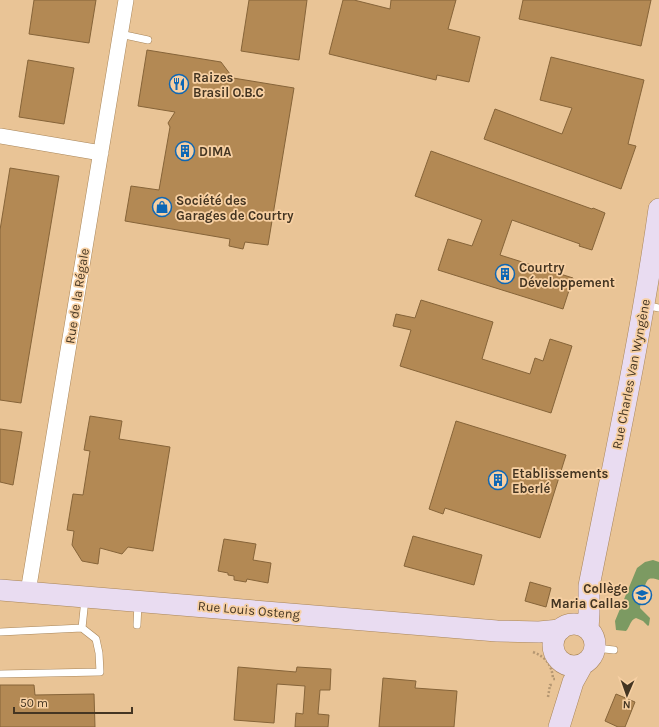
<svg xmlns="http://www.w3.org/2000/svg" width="659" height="727" font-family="Karla,sans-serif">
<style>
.forest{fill:#7c9a62}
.building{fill:#b38954;stroke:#866439}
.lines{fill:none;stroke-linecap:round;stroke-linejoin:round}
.lane-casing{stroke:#a88559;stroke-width:8}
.street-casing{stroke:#a88559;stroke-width:16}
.secondary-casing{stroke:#a88559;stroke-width:22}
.path{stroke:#b59772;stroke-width:2.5;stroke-dasharray:2 2;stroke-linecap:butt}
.lane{stroke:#fff;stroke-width:7}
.street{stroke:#fff;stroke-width:15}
.secondary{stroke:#e9dcf1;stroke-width:21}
.labels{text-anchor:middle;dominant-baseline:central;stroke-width:3.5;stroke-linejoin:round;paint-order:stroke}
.poi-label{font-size:13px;font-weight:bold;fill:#443522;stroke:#f7d0a3;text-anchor:start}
.street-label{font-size:13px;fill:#443522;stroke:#f7d0a3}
</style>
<rect width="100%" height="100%" fill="#e9c496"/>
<path class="forest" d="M653 560 659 562V580C656 579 652 578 649 579 644 582 641 602 640 608L650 618 649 625 648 626 643 621 636 618C630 620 630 627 626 631L616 630 615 621 637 568 645 562Z"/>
<path class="building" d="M34 0H96L89 43 29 34Z
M249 0H307L299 60 241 51Z
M343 0H354L390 9 391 0H456L448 29 480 37 469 82 437 75 436 80 329 54Z
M523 0H651L641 46 519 19Z
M147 50 221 62 233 78 294 88 268 245 245 242 243 249 229 246 230 239 125 221 131 186 159 190 170 127 168 123 175 112 138 106Z
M551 57 644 80 628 144 636 146 621 189 484 139 495 109 562 134 572 108 540 100Z
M28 60 74 68 64 124 19 117Z
M431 151 592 209 593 208 605 213 592 250 579 246 580 244 512 220 500 255 573 278 563 309 438 270 448 239 472 246 482 220 415 196Z
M10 168 59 176 21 403 0 400V230Z
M421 300 493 322 482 359 530 374 535 358 543 361 550 339 572 346 551 413 400 366 411 330 393 326 396 314 415 318Z
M90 416 122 421 119 439 170 447 153 551 128 547 122 554 100 548 98 564 82 561 72 545 74 531 67 530 73 494 83 495 90 451 84 450Z
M456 421 566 455 540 538 445 508 443 514 429 509Z
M0 429 22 432 13 485 0 482Z
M413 536 482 555 474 585 404 566Z
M224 539 256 544 253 560 271 563 268 583 247 579 246 582 234 580V576L228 575V573L218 571Z
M530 582 551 588 546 607 525 601Z
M238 667 296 672 297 667 331 669 330 690H320L318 714 329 715 328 727H295L296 713 303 714 305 686 277 684 274 723 234 720Z
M383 678 416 681 415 688 457 691 454 727H379Z
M0 685H34L35 695 94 694 95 727H0Z
M616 694 635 702 625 727H618L605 721Z"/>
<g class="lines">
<defs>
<path id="lane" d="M120 34 148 40
M645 305 659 308
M137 625 138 603
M0 632 82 628
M595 648 614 650
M0 674 100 672 99 653 96 639 82 628 85 599"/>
<path id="street" d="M0 136 101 153
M28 592 126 0"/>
<path id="secondary" d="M0 590 497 631 539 632 560 630
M553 645a21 21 0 1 1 42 0a21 21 0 1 1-42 0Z
M588 629 589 613V586C614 461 641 336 659 209
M559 727 573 682 583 664"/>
</defs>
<use href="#lane" class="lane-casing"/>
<use href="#street" class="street-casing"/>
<use href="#secondary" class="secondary-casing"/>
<path class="path" d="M533 652C546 657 552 665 553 679H555
M548 697 550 685H553"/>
<use href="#lane" class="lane"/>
<use href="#street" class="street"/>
<use href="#secondary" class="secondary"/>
</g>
<defs>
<symbol id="restaurant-ring" viewBox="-11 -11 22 22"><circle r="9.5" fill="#f7d0a3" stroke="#0e67b5" stroke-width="1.5"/><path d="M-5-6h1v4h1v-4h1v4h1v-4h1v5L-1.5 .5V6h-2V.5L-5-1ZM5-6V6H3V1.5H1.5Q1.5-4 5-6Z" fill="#0e67b5"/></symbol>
<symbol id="building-ring" viewBox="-11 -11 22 22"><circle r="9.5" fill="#f7d0a3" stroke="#0e67b5" stroke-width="1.5"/><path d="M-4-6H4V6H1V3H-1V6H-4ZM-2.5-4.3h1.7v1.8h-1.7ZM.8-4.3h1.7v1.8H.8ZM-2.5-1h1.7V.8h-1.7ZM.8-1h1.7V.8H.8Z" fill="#0e67b5"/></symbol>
<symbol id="shop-ring" viewBox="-11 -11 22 22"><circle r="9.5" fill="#f7d0a3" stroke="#0e67b5" stroke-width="1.5"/><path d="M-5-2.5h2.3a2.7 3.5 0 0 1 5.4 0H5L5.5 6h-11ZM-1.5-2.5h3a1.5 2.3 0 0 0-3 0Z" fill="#0e67b5"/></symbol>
<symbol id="school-ring" viewBox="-11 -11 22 22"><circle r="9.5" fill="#f7d0a3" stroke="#0e67b5" stroke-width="1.5"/><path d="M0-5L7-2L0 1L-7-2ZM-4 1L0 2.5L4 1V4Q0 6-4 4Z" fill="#0e67b5"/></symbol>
</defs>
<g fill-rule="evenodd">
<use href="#restaurant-ring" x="168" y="73" width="22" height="22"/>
<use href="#building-ring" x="174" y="140" width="22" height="22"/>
<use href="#shop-ring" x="151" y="196" width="22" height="22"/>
<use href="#building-ring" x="494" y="263" width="22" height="22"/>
<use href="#building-ring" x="487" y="469" width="22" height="22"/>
<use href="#school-ring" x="631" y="584" width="22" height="22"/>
</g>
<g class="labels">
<g class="poi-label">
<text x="193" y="77">Raizes<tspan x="193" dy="15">Brasil O.B.C</tspan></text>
<text x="199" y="151">DIMA</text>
<text x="176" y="200">Société des<tspan x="176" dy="15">Garages de Courtry</tspan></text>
<text x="519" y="267">Courtry<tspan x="519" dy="15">Développement</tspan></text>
<text x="512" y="473">Etablissements<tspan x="512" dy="15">Eberlé</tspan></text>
<text x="628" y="588" text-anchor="end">Collège<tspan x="628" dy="15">Maria Callas</tspan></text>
</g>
<g class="street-label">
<text transform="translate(77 296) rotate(-81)">Rue de la Régale</text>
<text transform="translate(631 374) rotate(-79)">Rue Charles Van Wyngène</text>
<text transform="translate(249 610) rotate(5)">Rue Louis Osteng</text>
</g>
</g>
<g transform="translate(627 695) rotate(182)" stroke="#f7d0a3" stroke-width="3" paint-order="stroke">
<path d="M0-3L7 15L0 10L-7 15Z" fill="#443522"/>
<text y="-6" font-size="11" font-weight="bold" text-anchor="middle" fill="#443522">N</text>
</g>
<path d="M14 707v6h118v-6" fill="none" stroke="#443522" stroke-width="2"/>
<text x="20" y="707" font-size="12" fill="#443522" stroke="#f7d0a3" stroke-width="3" paint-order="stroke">50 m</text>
</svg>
